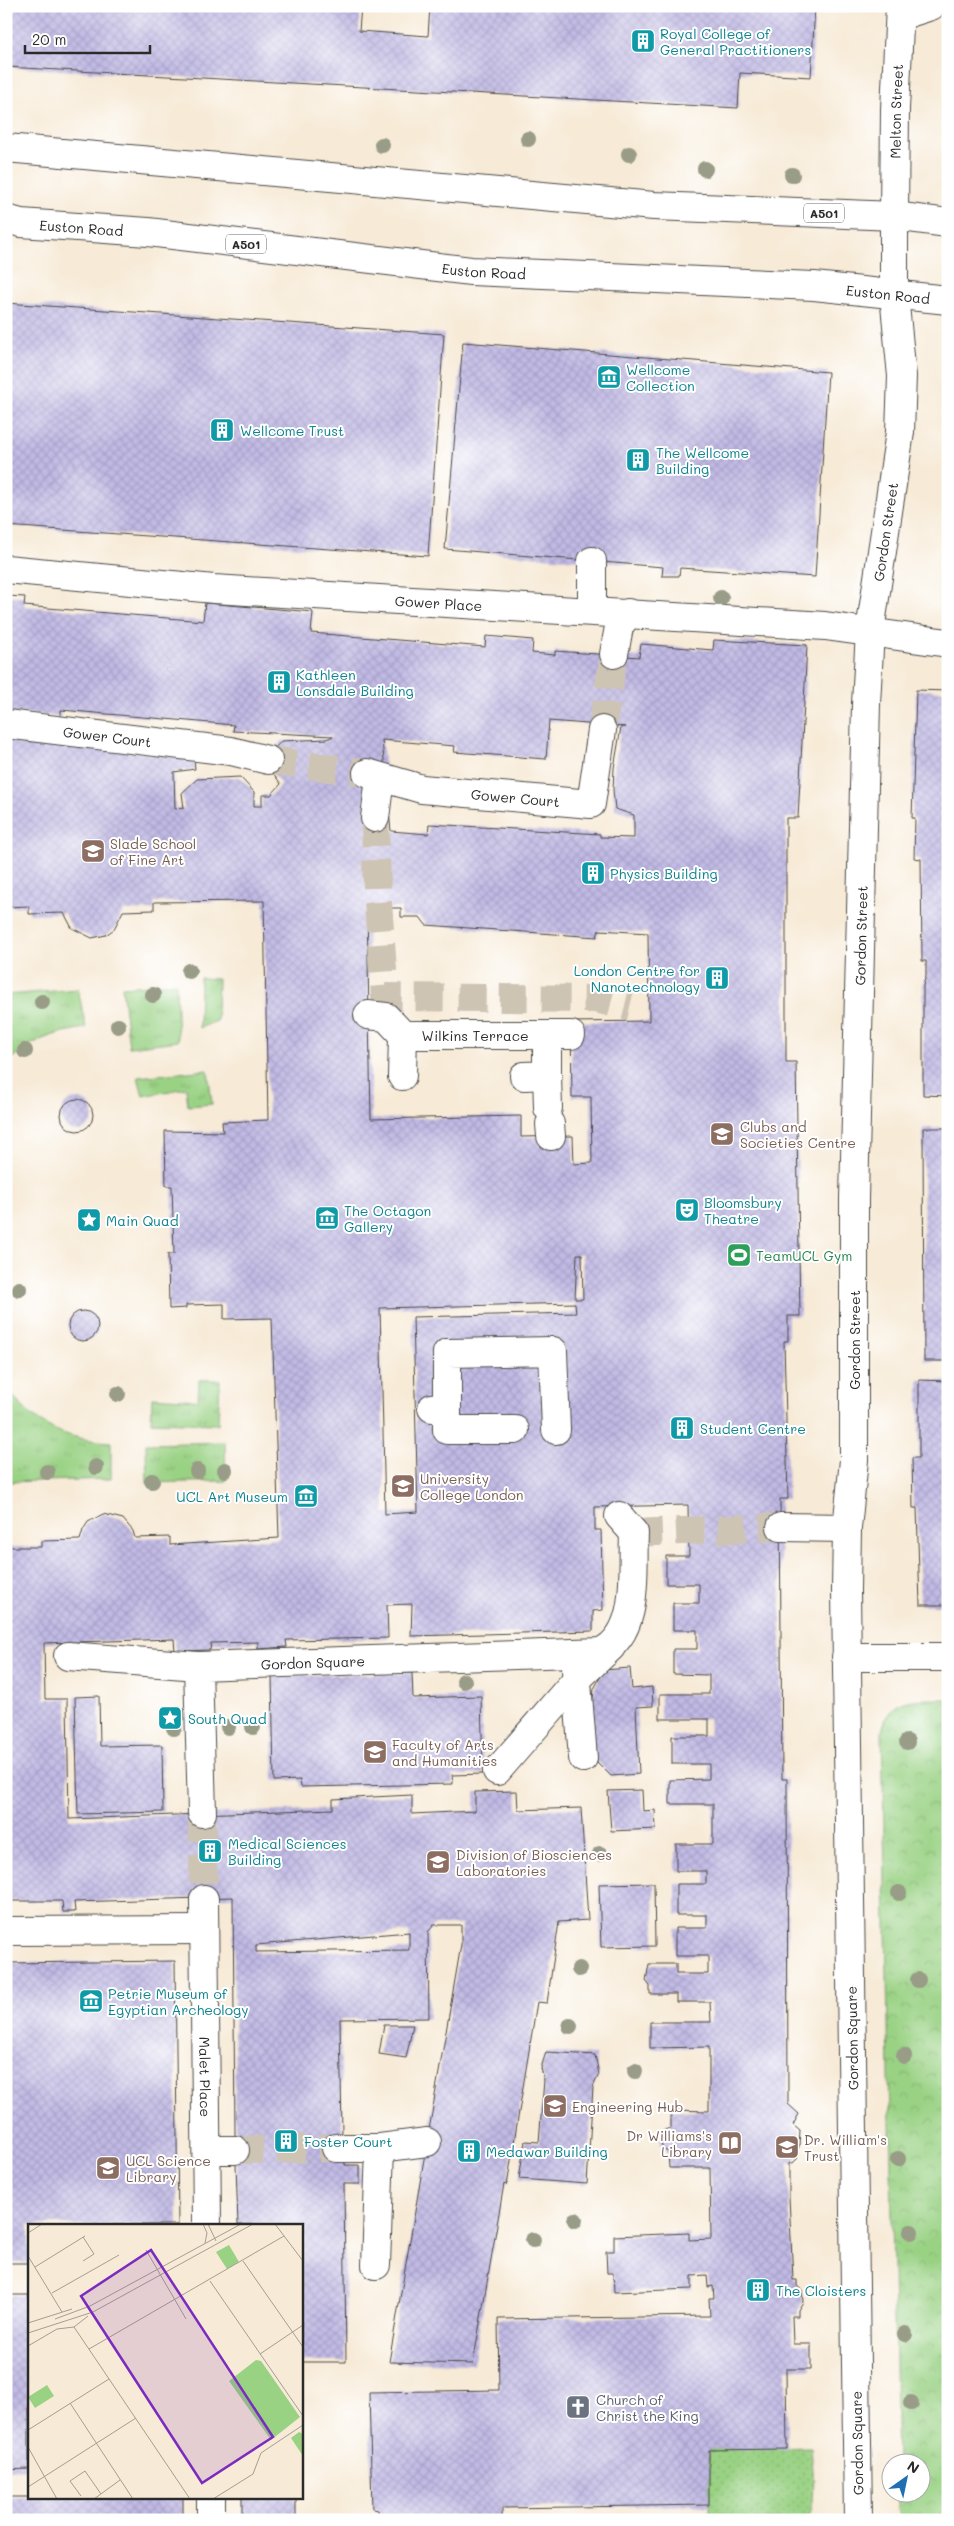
<svg xmlns="http://www.w3.org/2000/svg" width="954" height="2526" font-family="Mali,sans-serif">
<style>
.grass{fill:url(#grass-tufts);stroke:#627e58}
.park{fill:url(#park-crowns);stroke:#627e58}
.garden{fill:url(#garden-dots);stroke:#627e58}
.building{fill:url(#building-cross-hatch);fill-rule:evenodd}
.lines{fill:none;stroke-linecap:round;stroke-linejoin:round}
.minor-tunnel{stroke:#cec4b4;stroke-width:28;stroke-dasharray:28 14;stroke-linecap:butt}
.minor-casing{stroke:#4a4845;stroke-width:30}
.highway-casing{stroke:#4a4845;stroke-width:30}
.minor{stroke:#fff;stroke-width:28}
.highway{stroke:#fff;stroke-width:28}
.tree{fill:#999c87}
.labels{text-anchor:middle;dominant-baseline:central;stroke-width:4;stroke-linejoin:round;paint-order:stroke}
.shield{fill:#fff;stroke:#6b6b6b;stroke-width:1}
.shield-label{font-size:12px;font-weight:bold;fill:#2b2b2b}
.culture-label{font-size:14px;fill:#0d838f;stroke:#fff;text-anchor:start}
.street-label{font-size:14px;fill:#2b2b2b;stroke:#fff}
.education-label{font-size:14px;fill:#785e54;stroke:#fff;text-anchor:start}
.leisure-label{font-size:14px;fill:#27864d;stroke:#fff;text-anchor:start}
.worship-label{font-size:14px;fill:#5b616d;stroke:#fff;text-anchor:start}
.inset-road{fill:none;stroke:#a59e92;stroke-width:1}
.view{fill:#7b2cbf;fill-opacity:0.15;stroke:#7b2cbf;stroke-width:2.5}
.inset-edge{fill:none;stroke:#2b2b2b;stroke-width:2.5}
</style>
<defs>
<pattern id="grass-tufts" width="24" height="20" patternUnits="userSpaceOnUse" patternTransform="scale(1.25)"><rect width="24" height="20" fill="#9ad284"/><path d="M3 7l-1-3M5 7V3M7 7l1-3M15 17l-1-3M17 17v-4M19 17l1-3" fill="none" stroke="#85b472"/></pattern>
<pattern id="park-crowns" width="20" height="18" patternUnits="userSpaceOnUse" patternTransform="scale(1.25)"><rect width="20" height="18" fill="#9ad284"/><path d="M2 6a3 3 0 1 1 6 0M12 15a3 3 0 1 1 6 0" fill="none" stroke="#85b472"/></pattern>
<pattern id="garden-dots" width="8" height="8" patternUnits="userSpaceOnUse" patternTransform="scale(1.25)"><rect width="8" height="8" fill="#9ad284"/><path d="M2 2h.1M6 6h.1" fill="none" stroke="#85b472" stroke-width="1.8" stroke-linecap="round"/></pattern>
<pattern id="building-cross-hatch" width="8" height="8" patternUnits="userSpaceOnUse" patternTransform="scale(1.25)"><rect width="8" height="8" fill="#c1bae5"/><path d="M0 0l8 8M0 8l8-8" fill="none" stroke="#a6a0c5"/></pattern>
</defs>
<rect width="100%" height="100%" fill="#fff"/>
<filter id="ink" filterUnits="userSpaceOnUse"><feTurbulence type="fractalNoise" baseFrequency=".02" numOctaves="2"/><feDisplacementMap in="SourceGraphic" scale="10" xChannelSelector="R" yChannelSelector="G"/><feConvolveMatrix kernelMatrix="1 2 1 2 8 2 1 2 1" color-interpolation-filters="sRGB"/></filter>
<filter id="wash" filterUnits="userSpaceOnUse"><feTurbulence type="fractalNoise" baseFrequency=".0096" numOctaves="4" result="noise"/><feDisplacementMap in="SourceGraphic" scale="20" xChannelSelector="R" yChannelSelector="G"/><feGaussianBlur stdDeviation="1.12" result="paint"/><feColorMatrix in="noise" values="0 0 0 0 0 0 0 0 0 0 0 0 0 0 0 0 0 1.4 0 .05"/><feComposite in="paint" operator="in"/></filter>
<g filter="url(#wash)">
<rect width="100%" height="100%" fill="#f7ead6"/>
<path class="grass" d="M200 978 218 979 217 1021 199 1028Z
M176 983 178 1041 129 1047 122 987Z
M78 989 86 1028C57 1032 26 1041 6 1065V995Z
M208 1070 212 1104 188 1106 186 1088 143 1096 138 1077Z
M199 1380H220L218 1424 151 1422 152 1397 198 1400Z
M6 1387C33 1425 65 1440 111 1442V1479L6 1482Z
M225 1442 226 1481 147 1483 146 1444Z"/>
<path class="park" d="M948 1699V2520H900L897 2494H922V2464L897 2463 882 1732C889 1694 917 1700 948 1699Z"/>
<path class="garden" d="M811 2447C812 2464 819 2510 805 2520H709V2450Z"/>
<g id="blocks">
<path class="building" d="M6 6H361L359 31 428 36 430 6H815L811 77 740 73 738 108 6 67Z
M6 303 444 334 428 556 6 526Z
M463 342 828 372 815 577 680 568 679 576H662L663 567 445 549Z
M6 596 25 597 24 606 203 621 205 603 313 612 311 633 485 647 486 636 533 640 532 653 555 655V651L639 657 641 644 713 650 714 640 807 645 798 818H786V1062H796L800 1316H788V1341H784L788 1499H780L782 1779H787L788 2104 799 2114 793 2125 800 2131 799 2147 794 2154 798 2158 793 2163H789V2197L793 2280H797V2286L802 2290 803 2302 798 2310V2316H792L793 2344H811V2369H786L787 2449 709 2450V2505L502 2508V2520H379L378 2510 372 2509 369 2392 499 2390 498 2319 710 2316 709 2298H714L713 2286 708 2287 707 2275 692 2276V2289L614 2292 613 2273H607L606 2251H614V2236L689 2233V2240L711 2239 710 2168H669L668 2152 663 2149 660 2139 664 2130 671 2128V2110L709 2111V2047L650 2048V2022H711L710 2002H676V1994H650V1986L646 1981 649 1964H676V1974H708V1956H675V1928H707V1915H676V1884H706V1871H676V1844H713V1804H670V1780L709 1779V1764H672V1736H709V1719H660V1694H709V1675L673 1674V1649H697V1630H673V1603H699V1584H666V1556H689L688 1505 595 1507V1530H601L603 1610 593 1611V1631L411 1636 412 1604 387 1605 388 1638 286 1640 287 1647 258 1649V1642L211 1643 210 1650 175 1651 174 1639 44 1643 45 1699H67L69 1819 333 1809V1799L412 1795V1814L475 1811V1792L517 1791 518 1810 581 1808 588 1920 559 1922 547 2003 537 2002 507 2185 504 2184 473 2364 389 2362 461 1945V1925H434L428 1932 429 2018 340 2019 342 2133H336L337 2160H345V2165H360V2184H344L346 2362H301V2225H238L235 2134 233 1897 74 1902 75 1912H63L62 1901H6V1547H41V1541L80 1540 83 1530 88 1522 103 1514 123 1519 133 1531 135 1538 170 1537V1545L279 1538 272 1318 224 1319V1304L186 1305V1308L169 1309 168 1254H174L172 1186H166L165 1131 223 1132 222 1122 268 1120 264 901 154 902V910L123 911 114 929 106 935 92 938 72 928 64 913 29 914V906L6 907V737L194 759 195 769 174 772 175 809 184 808 182 793 197 779 240 777 254 792V806H262V795H271L281 784 270 769 271 753 281 741 327 739 333 736 233 731 234 725 61 710V717L21 713 6 718ZM549 721 626 727H621L614 768 613 790 615 809 634 815V838L600 837V834L429 824 428 834 391 831 382 740 455 746 454 752 546 759ZM367 908H401V917H420L426 925 597 937 599 930 648 933 649 1021 571 1022 572 1097H591L592 1163 574 1164 573 1136 521 1137V1116L371 1119ZM577 1254H582L583 1299H575ZM575 1303 576 1313 413 1317 418 1512 385 1514 380 1308ZM409 1932V1950L256 1952V1945Z
M916 690 948 691V1096L923 1095V985L926 976V961H922L921 859 914 858 915 818H912Z
M61 1115a16 16 0 1 1 32 0a16 16 0 1 1-32 0Z
M923 1128H948V1361H924Z
M68 1326a15 15 0 1 1 30 0a15 15 0 1 1-30 0Z
M919 1380 948 1381V1605H920L917 1508H913L912 1458H919Z
M630 1668 632 1689 652 1687 653 1706 636 1707 639 1774 611 1776 593 1758 592 1708 594 1689 604 1670Z
M412 1673 413 1698 481 1696 483 1774 452 1775 453 1784 301 1787 300 1780 274 1781 272 1676Z
M99 1696 100 1746 162 1745 163 1812 78 1814 75 1697Z
M642 1790 643 1811 655 1810 656 1829 611 1831 608 1791Z
M654 1883 655 1946 601 1947 599 1884Z
M175 1961 178 2225H29V2263H6V1963Z
M384 2025H413L406 2058 379 2054Z
M546 2052 595 2055 599 2074 593 2087 587 2184 519 2179 525 2141 539 2142 544 2080 541 2068Z
M6 2295H29V2469L6 2470Z
M6 2497H183V2520H6Z
M242 2497H296V2520H242Z"/>
</g>
</g>
<g filter="url(#ink)">
<use href="#blocks" fill-opacity="0" stroke="#4a4845" stroke-width="1"/>
<g class="lines">
<path class="minor-tunnel" d="M602 730 614 654
M268 760 367 773
M375 818 377 889 385 997 596 999 630 1007
M634 1533 781 1527
M202 1813 204 1899
M235 2150 336 2148"/>
<defs>
<g id="minor">
<path d="M900 16 931 6"/>
<path id="s1" d="M6 569 214 589 825 626 948 643"/>
<path d="M592 611V561"/>
<path d="M614 654 619 627 628 613"/>
<path id="s2" d="M6 724 231 751 268 760"/>
<path id="s3" d="M367 773 422 789 591 804 602 730"/>
<path d="M375 818 380 778"/>
<path id="s4" d="M368 1015 386 1017 403 1035H571"/>
<path d="M547 1075 548 1108"/>
<path d="M402 1076 403 1035"/>
<path d="M524 1076 547 1075V1036"/>
<path d="M550 1124 551 1136"/>
<path d="M447 1405V1430H515"/>
<path d="M432 1408 447 1405V1353L553 1351 556 1430"/>
<path d="M781 1527 847 1528"/>
<path d="M68 1656 198 1666"/>
<path d="M846 1657H948"/>
<path d="M576 1670 583 1758"/>
<path d="M497 1771 576 1680 611 1647"/>
<path id="s5" d="M202 1813 198 1666 601 1652C641 1633 632 1570 634 1533L619 1516"/>
<path id="s6" d="M204 1899 207 2225"/>
<path d="M6 1931 204 1930"/>
<path d="M336 2148H380L427 2142"/>
<path d="M207 2150H235"/>
<path d="M376 2265 380 2148"/>
<path d="M211 2497V2520"/>
<path id="s7" d="M858 2520 846 1590 847 1528 854 1460V1199L866 704 870 631 900 432 902 376 894 295V216L895 109 900 6"/>
</g>
<g id="highway">
<path d="M6 148 654 206 894 216 948 223"/>
<path id="s8" d="M6 219 21 223 148 232 471 271 814 286 948 300"/>
</g>
</defs>
<use href="#minor" class="minor-casing"/>
<use href="#highway" class="highway-casing"/>
<use href="#minor" class="minor"/>
<use href="#highway" class="highway"/>
</g>
<g class="tree">
<circle cx="528" cy="139" r="8"/>
<circle cx="382" cy="145" r="8"/>
<circle cx="629" cy="154" r="8"/>
<circle cx="705" cy="169" r="8"/>
<circle cx="792" cy="175" r="8"/>
<circle cx="721" cy="598" r="8"/>
<circle cx="189" cy="971" r="8"/>
<circle cx="153" cy="995" r="8"/>
<circle cx="42" cy="1002" r="8"/>
<circle cx="118" cy="1026" r="8"/>
<circle cx="25" cy="1051" r="8"/>
<circle cx="19" cy="1289" r="8"/>
<circle cx="118" cy="1394" r="8"/>
<circle cx="96" cy="1467" r="8"/>
<circle cx="225" cy="1470" r="8"/>
<circle cx="197" cy="1471" r="8"/>
<circle cx="47" cy="1472" r="8"/>
<circle cx="152" cy="1481" r="8"/>
<circle cx="464" cy="1681" r="8"/>
<circle cx="228" cy="1727" r="8"/>
<circle cx="253" cy="1727" r="8"/>
<circle cx="174" cy="1728" r="8"/>
<circle cx="907" cy="1742" r="8"/>
<circle cx="600" cy="1854" r="8"/>
<circle cx="899" cy="1893" r="8"/>
<circle cx="579" cy="1969" r="8"/>
<circle cx="918" cy="1980" r="8"/>
<circle cx="570" cy="2026" r="8"/>
<circle cx="904" cy="2056" r="8"/>
<circle cx="635" cy="2071" r="8"/>
<circle cx="898" cy="2159" r="8"/>
<circle cx="575" cy="2220" r="8"/>
<circle cx="911" cy="2232" r="8"/>
<circle cx="533" cy="2240" r="8"/>
<circle cx="905" cy="2334" r="8"/>
<circle cx="911" cy="2403" r="8"/>
</g>
</g>
<defs>
<symbol id="building-square" viewBox="-11 -11 22 22"><rect x="-9" y="-9" width="18" height="18" rx="4" fill="#0f9aa8" stroke="#fff"/><path d="M-4-6H4V6H1V3H-1V6H-4ZM-2.5-4.3h1.7v1.8h-1.7ZM.8-4.3h1.7v1.8H.8ZM-2.5-1h1.7V.8h-1.7ZM.8-1h1.7V.8H.8Z" fill="#fff"/></symbol>
<symbol id="museum-square" viewBox="-11 -11 22 22"><rect x="-9" y="-9" width="18" height="18" rx="4" fill="#0f9aa8" stroke="#fff"/><path d="M0-6L6-3V-2H-6V-3ZM-5-1h2V3h-2ZM-1-1h2V3h-2ZM3-1h2V3H3ZM-6 4H6V6H-6Z" fill="#fff"/></symbol>
<symbol id="university-square" viewBox="-11 -11 22 22"><rect x="-9" y="-9" width="18" height="18" rx="4" fill="#8d6e63" stroke="#fff"/><path d="M0-5L7-2L0 1L-7-2ZM-4 1L0 2.5L4 1V4Q0 6-4 4Z" fill="#fff"/></symbol>
<symbol id="theatre-square" viewBox="-11 -11 22 22"><rect x="-9" y="-9" width="18" height="18" rx="4" fill="#0f9aa8" stroke="#fff"/><path d="M-5-5.5Q0-4 5-5.5V0Q5 5 0 6Q-5 5-5 0ZM-3.3-2.5H-1v1.5H-3.3ZM1-2.5H3.3v1.5H1ZM-2.8 1Q0 5.5 2.8 1Z" fill="#fff"/></symbol>
<symbol id="sight-square" viewBox="-11 -11 22 22"><rect x="-9" y="-9" width="18" height="18" rx="4" fill="#0f9aa8" stroke="#fff"/><path d="M0-6L1.8-2.2L6-1.7L2.9 1.2L3.7 5.4L0 3.3L-3.7 5.4L-2.9 1.2L-6-1.7L-1.8-2.2Z" fill="#fff"/></symbol>
<symbol id="stadium-square" viewBox="-11 -11 22 22"><rect x="-9" y="-9" width="18" height="18" rx="4" fill="#2e9e5b" stroke="#fff"/><path d="M0-5a6.5 5 0 1 0 0 10a6.5 5 0 1 0 0-10ZM-3.5-1.8h7v3.6h-7Z" fill="#fff"/></symbol>
<symbol id="library-square" viewBox="-11 -11 22 22"><rect x="-9" y="-9" width="18" height="18" rx="4" fill="#8d6e63" stroke="#fff"/><path d="M-6-4Q-3-5.5-.7-3.5V5Q-3 3-6 4ZM6-4Q3-5.5 .7-3.5V5Q3 3 6 4Z" fill="#fff"/></symbol>
<symbol id="church-square" viewBox="-11 -11 22 22"><rect x="-9" y="-9" width="18" height="18" rx="4" fill="#6b7280" stroke="#fff"/><path d="M-1.2-6h2.4v3.5h3.3v2.4h-3.3V6h-2.4V-.1h-3.3v-2.4h3.3Z" fill="#fff"/></symbol>
</defs>
<g fill-rule="evenodd">
<use href="#building-square" x="629" y="27" width="28" height="28"/>
<use href="#museum-square" x="595" y="363" width="28" height="28"/>
<use href="#building-square" x="208" y="416" width="28" height="28"/>
<use href="#building-square" x="624" y="446" width="28" height="28"/>
<use href="#building-square" x="265" y="668" width="28" height="28"/>
<use href="#university-square" x="79" y="837" width="28" height="28"/>
<use href="#building-square" x="579" y="859" width="28" height="28"/>
<use href="#building-square" x="703" y="964" width="28" height="28"/>
<use href="#university-square" x="708" y="1120" width="28" height="28"/>
<use href="#theatre-square" x="673" y="1196" width="28" height="28"/>
<use href="#museum-square" x="313" y="1204" width="28" height="28"/>
<use href="#sight-square" x="75" y="1206" width="28" height="28"/>
<use href="#stadium-square" x="725" y="1241" width="28" height="28"/>
<use href="#building-square" x="668" y="1414" width="28" height="28"/>
<use href="#university-square" x="389" y="1472" width="28" height="28"/>
<use href="#museum-square" x="292" y="1482" width="28" height="28"/>
<use href="#sight-square" x="156" y="1704" width="28" height="28"/>
<use href="#university-square" x="361" y="1738" width="28" height="28"/>
<use href="#building-square" x="196" y="1837" width="28" height="28"/>
<use href="#university-square" x="424" y="1848" width="28" height="28"/>
<use href="#museum-square" x="77" y="1987" width="28" height="28"/>
<use href="#university-square" x="541" y="2092" width="28" height="28"/>
<use href="#building-square" x="272" y="2127" width="28" height="28"/>
<use href="#library-square" x="716" y="2129" width="28" height="28"/>
<use href="#university-square" x="773" y="2133" width="28" height="28"/>
<use href="#building-square" x="455" y="2137" width="28" height="28"/>
<use href="#university-square" x="94" y="2154" width="28" height="28"/>
<use href="#building-square" x="744" y="2276" width="28" height="28"/>
<use href="#church-square" x="564" y="2393" width="28" height="28"/>
</g>
<g class="labels">
<g class="shield">
<rect x="804" y="203.5" width="40" height="19" rx="4"/>
<rect x="226" y="234.5" width="40" height="19" rx="4"/>
</g>
<g class="shield-label">
<text x="824" y="213">A501</text>
<text x="246" y="244">A501</text>
</g>
<g class="culture-label">
<text x="660" y="33">Royal College of<tspan x="660" dy="16">General Practitioners</tspan></text>
<text x="626" y="369">Wellcome<tspan x="626" dy="16">Collection</tspan></text>
<text x="240" y="430">Wellcome Trust</text>
<text x="656" y="452">The Wellcome<tspan x="656" dy="16">Building</tspan></text>
<text x="296" y="674">Kathleen<tspan x="296" dy="16">Lonsdale Building</tspan></text>
<text x="610" y="873">Physics Building</text>
<text x="700" y="970" text-anchor="end">London Centre for<tspan x="700" dy="16">Nanotechnology</tspan></text>
<text x="704" y="1202">Bloomsbury<tspan x="704" dy="16">Theatre</tspan></text>
<text x="344" y="1210">The Octagon<tspan x="344" dy="16">Gallery</tspan></text>
<text x="106" y="1220">Main Quad</text>
<text x="700" y="1428">Student Centre</text>
<text x="288" y="1496" text-anchor="end">UCL Art Museum</text>
<text x="188" y="1718">South Quad</text>
<text x="228" y="1843">Medical Sciences<tspan x="228" dy="16">Building</tspan></text>
<text x="108" y="1993">Petrie Museum of<tspan x="108" dy="16">Egyptian Archeology</tspan></text>
<text x="304" y="2141">Foster Court</text>
<text x="486" y="2151">Medawar Building</text>
<text x="776" y="2290">The Cloisters</text>
</g>
<g class="street-label">
<text stroke="none"><textPath href="#s7" startOffset="2412">Melton Street</textPath></text>
<text stroke="none"><textPath href="#s8" startOffset="76">Euston Road</textPath></text>
<text stroke="none"><textPath href="#s8" startOffset="481">Euston Road</textPath></text>
<text stroke="none"><textPath href="#s8" startOffset="886">Euston Road</textPath></text>
<text stroke="none"><textPath href="#s7" startOffset="1990">Gordon Street</textPath></text>
<text stroke="none"><textPath href="#s1" startOffset="434">Gower Place</textPath></text>
<text stroke="none"><textPath href="#s2" startOffset="102">Gower Court</textPath></text>
<text stroke="none"><textPath href="#s3" startOffset="151">Gower Court</textPath></text>
<text stroke="none"><textPath href="#s7" startOffset="1585">Gordon Street</textPath></text>
<text stroke="none"><textPath href="#s4" startOffset="115">Wilkins Terrace</textPath></text>
<text transform="translate(854 1340) rotate(-90)">Gordon Street</text>
<text stroke="none"><textPath href="#s5" startOffset="262">Gordon Square</textPath></text>
<text transform="translate(852 2038) rotate(-91)">Gordon Square</text>
<text stroke="none"><textPath href="#s6" startOffset="178">Malet Place</textPath></text>
<text transform="translate(857 2443) rotate(-91)">Gordon Square</text>
</g>
<g class="education-label">
<text x="110" y="843">Slade School<tspan x="110" dy="16">of Fine Art</tspan></text>
<text x="740" y="1126">Clubs and<tspan x="740" dy="16">Societies Centre</tspan></text>
<text x="420" y="1478">University<tspan x="420" dy="16">College London</tspan></text>
<text x="392" y="1744">Faculty of Arts<tspan x="392" dy="16">and Humanities</tspan></text>
<text x="456" y="1854">Division of Biosciences<tspan x="456" dy="16">Laboratories</tspan></text>
<text x="572" y="2106">Engineering Hub</text>
<text x="712" y="2135" text-anchor="end">Dr Williams's<tspan x="712" dy="16">Library</tspan></text>
<text x="804" y="2139">Dr. William's<tspan x="804" dy="16">Trust</tspan></text>
<text x="126" y="2160">UCL Science<tspan x="126" dy="16">Library</tspan></text>
</g>
<g class="leisure-label">
<text x="756" y="1255">TeamUCL Gym</text>
</g>
<g class="worship-label">
<text x="596" y="2399">Church of<tspan x="596" dy="16">Christ the King</tspan></text>
</g>
</g>
<g transform="translate(28 2224)">
<rect width="275" height="275" fill="#f7ead6"/>
<path d="M228 136 233 137 272 193 243 216 201 157ZM271 208 275 210V232L263 214Z" fill="#9ad284"/>
<path d="M201 21 211 38 199 45 188 28ZM19 161 26 172 7 184 0 173Z" fill="#9ad284"/>
<path class="inset-road" d="M175 0 179 9 177 19M180 0 188 17M247 0 275 37M0 9 14 0M118 26 158 95M0 32 34 88M55 37 66 30 55 13M215 37 275 123M7 43 57 12M182 57 275 192M24 69 91 31M27 95 62 82 213 0M0 99 44 85M46 103 162 275M0 109 65 88 225 0M0 122 29 105 46 103 60 92M61 125 256 12M232 130 275 101M42 179 105 275M0 206 81 155M0 223 29 275M0 263 108 194M53 272 42 257 57 247 73 270M66 275 92 256M185 275 225 250 233 229 275 201"/>
<path class="view" d="M123 26 245 213 174 259 53 72Z"/>
<rect width="275" height="275" class="inset-edge"/>
</g>
<rect width="954" height="2526" fill="none" stroke="#fff" stroke-width="25"/>
<g transform="translate(906 2478) rotate(33)"><circle r="24" fill="#ffffff" stroke="#aaaaaa"/>
<path d="M0-4L9 19L0 12L-9 19Z" fill="#1f6fb2"/>
<text y="-8" font-size="14" font-weight="bold" text-anchor="middle" fill="#2b2b2b">N</text>
</g>
<path d="M25 45v8h125v-8" fill="none" stroke="#2b2b2b" stroke-width="2.5"/>
<text x="32" y="45" font-size="15" fill="#2b2b2b" stroke="#ffffff" stroke-width="4" paint-order="stroke">20 m</text>
</svg>
